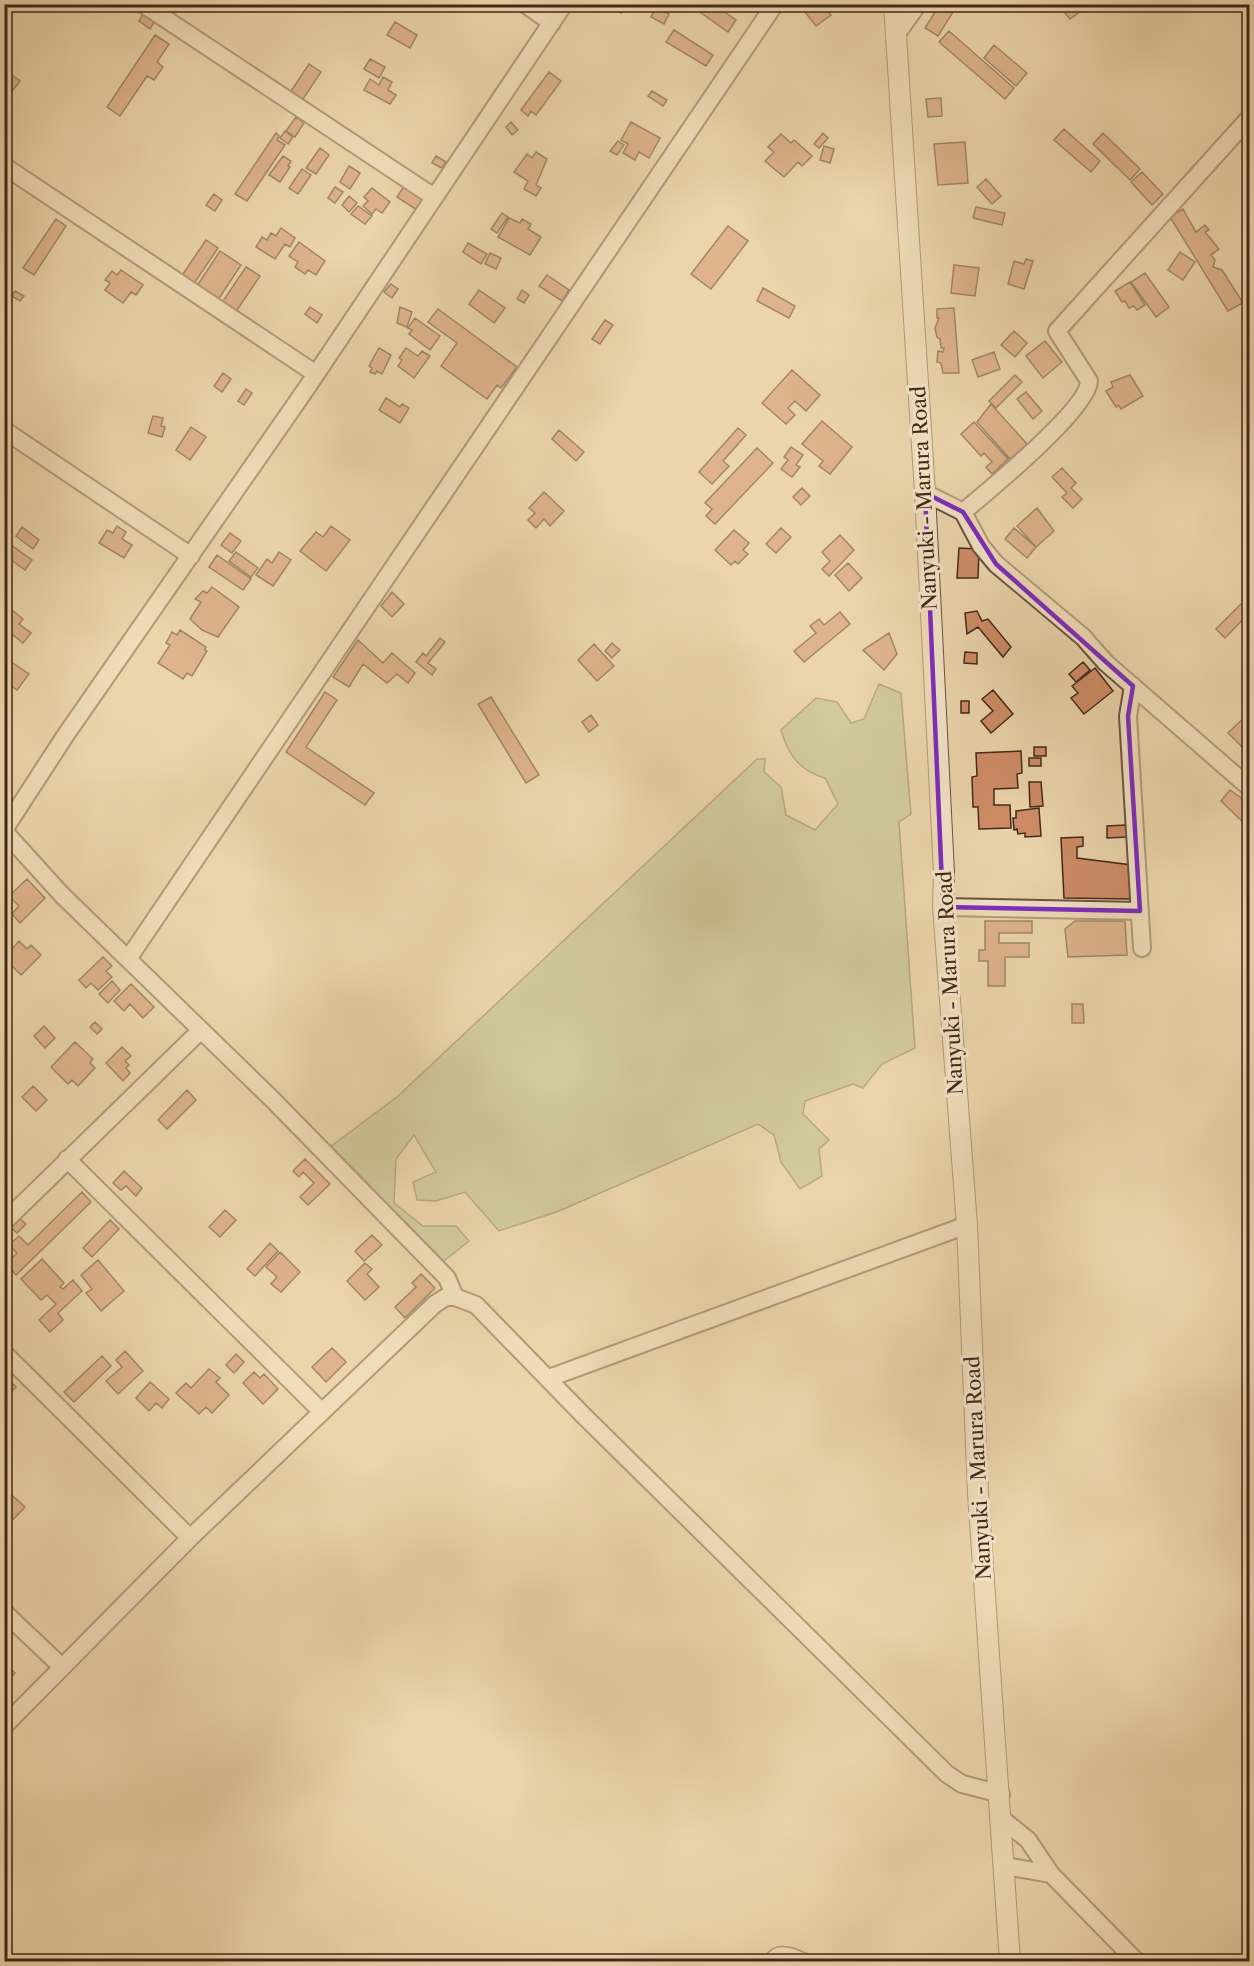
<svg xmlns="http://www.w3.org/2000/svg" width="1254" height="1966" font-family="'Libre Caslon Text',serif">
<style>
.green{fill:#b3be8d;stroke:#7a7354;stroke-width:1.5}
.building{fill:#cf8d67;stroke:#42281a;stroke-width:1.5}
.lines{fill:none;stroke-linecap:round;stroke-linejoin:round}
.service-casing{stroke:#6c533e;stroke-width:11}
.minor-casing{stroke:#6c533e;stroke-width:20}
.tertiary-casing{stroke:#6c533e;stroke-width:22}
.service{stroke:#f3e4c9;stroke-width:8}
.minor{stroke:#f3e4c9;stroke-width:16}
.tertiary{stroke:#f3e4c9;stroke-width:20}
.marked{fill:none;stroke:#7b2cbf;stroke-width:4.5;stroke-linejoin:round}
.labels{text-anchor:middle;dominant-baseline:central;stroke-width:6;stroke-linejoin:round;paint-order:stroke}
.street-label{font-size:20px;fill:#42281a;stroke:#f3e4c9}
</style>
<rect width="100%" height="100%" fill="#ecd5ac"/>
<filter id="stains"><feTurbulence type="fractalNoise" baseFrequency=".00333" numOctaves="4"/><feColorMatrix values="0 0 0 0 .2 0 0 0 0 .09 0 0 0 0 .02 0 0 0 .5 -.17"/></filter>
<radialGradient id="worn" r=".72"><stop offset=".6" stop-color="#630" stop-opacity="0"/><stop offset="1" stop-color="#630" stop-opacity=".3"/></radialGradient>
<path class="green" d="M879 684 901 693 911 814 899 822 915 1048 882 1064 863 1088 853 1084 805 1101 803 1114 829 1140 819 1149 822 1176 800 1189 781 1162 774 1135 758 1124 559 1211 499 1231 465 1192 436 1201 417 1200 413 1182 436 1172 414 1135 396 1159 394 1203 423 1226H456L469 1241 444 1261 330 1147 398 1096 757 759H765L764 772 781 787 786 815 815 830 838 804 825 778C800 771 788 755 781 730L816 698 837 702 851 723 864 719Z"/>
<path class="building" d="M610 4H628L621 13Z
M705 4H713L736 20 728 32 700 12Z
M803 4H823L831 15 816 26 801 7Z
M940 4H958L938 36 925 28Z
M1058 4H1076L1081 11 1070 19Z
M656 7 669 14 664 24 651 17Z
M143 14 154 22 150 29 139 21Z
M395 22 417 35 410 48 387 35Z
M674 30 713 55 706 66 666 42Z
M949 31 1014 88 1005 99 939 42Z
M155 35 169 44 157 62 163 67 154 80 147 76 120 116 107 107Z
M994 45 1027 73 1016 86 984 58Z
M370 59 385 67 379 78 364 69Z
M309 64 321 72 303 99 291 91Z
M4 69 20 81 6 99 4 98Z
M549 72 561 81 536 115 531 111 528 116 521 110Z
M383 77 392 82 388 90 396 95 390 104 364 90 370 79 379 85Z
M652 91 667 100 663 106 648 96Z
M941 98 942 116 928 117 926 99Z
M296 117 304 123 295 137 286 131Z
M511 122 518 130 512 135 506 127Z
M631 122 660 138 649 158 639 152 635 160 623 153 628 144 621 140Z
M1064 129 1100 161 1091 172 1054 140Z
M285 131 293 137 288 144 280 138Z
M276 133 279 136 277 140 285 145 247 201 235 194Z
M823 133 828 138 819 148 814 144Z
M1103 133 1140 169 1130 180 1093 144Z
M781 134 791 143 794 140 812 156 802 166 798 162 784 177 765 161 774 152 768 147Z
M618 141 624 145 617 155 610 151Z
M965 142 968 183 938 185 934 144Z
M824 146 834 149 830 163 820 160Z
M320 148 329 155 316 174 306 168Z
M536 152 547 159 536 185 541 188 536 196 524 189 528 181 514 172 527 154 532 158Z
M283 156 291 161 288 166 290 167 280 182 269 175Z
M436 156 446 162 442 168 432 163Z
M349 166 360 173 350 189 340 182Z
M302 169 311 175 298 194 289 188Z
M1142 172 1163 194 1152 205 1131 182Z
M986 179 1001 196 992 204 977 187Z
M404 186 424 199 417 210 397 197Z
M335 187 343 192 335 203 328 198Z
M372 188 390 202 382 213 376 209 372 214 363 206 368 201 364 197Z
M214 194 222 200 215 211 206 205Z
M349 196 357 203 349 212 342 205Z
M4 205 10 208 6 215 11 218 6 225 12 229 4 241Z
M358 206 372 216 365 224 351 214Z
M976 207 1005 213 1002 225 973 218Z
M1183 209 1196 232 1205 225 1209 230 1205 232 1219 249 1211 255 1215 260 1213 267 1222 270 1243 303 1228 311 1170 217Z
M502 213 508 217 497 233 491 229Z
M509 218 520 223 522 219 531 224 528 229 541 237 530 255 498 237Z
M56 219 66 226 34 275 23 268Z
M728 226 748 241 711 289 691 274Z
M281 228 295 238 290 247 285 244 275 259 256 247 262 237 267 240 271 233 276 236Z
M206 240 218 248 193 285 181 277Z
M299 242 325 261 316 275 308 270 305 274 295 267 298 262 289 256Z
M468 243 487 254 481 264 463 252Z
M220 251 241 265 218 300 197 286Z
M1180 252 1195 262 1183 280 1168 270Z
M490 253 501 258 496 269 485 264Z
M1026 259 1033 261 1024 289 1008 284 1014 261 1024 264Z
M954 265 979 268 975 296 951 293Z
M246 267 260 276 235 313 221 304Z
M121 270 143 285 136 295 131 292 123 303 105 290 110 283 105 280 112 271 117 275Z
M1145 273 1169 307 1156 317 1131 282Z
M547 275 569 290 562 301 539 286Z
M1130 282 1145 305 1137 310 1134 306 1129 308 1125 301 1122 302 1115 291Z
M391 284 398 289 392 298 384 292Z
M763 288 795 306 789 318 757 301Z
M479 290 505 308 494 323 469 304Z
M522 290 529 295 524 303 517 299Z
M15 291 24 296 20 301 12 296Z
M310 307 322 315 317 323 305 314Z
M400 307 412 312 407 327 397 323Z
M954 308 959 373H943L941 363 937 362 938 351 943 352 944 348H941L940 339 937 337 935 328 939 318H937V309Z
M438 309 517 367 501 388 497 385 487 399 441 366 457 343 428 322Z
M415 318 440 336 430 350 409 334 412 330 408 328Z
M605 320 613 325 600 344 592 339Z
M1014 331 1027 343 1015 357 1001 345Z
M1045 341 1062 362 1043 378 1026 356Z
M379 348 391 355 382 374 377 371 375 374 370 372 372 368 369 366Z
M406 348 418 356 422 351 430 356 414 378 398 366 402 360 399 358Z
M994 352 1000 369 978 377 972 360Z
M792 370 820 395 806 411 795 401 788 408 795 415 786 424 762 403Z
M223 373 231 379 222 392 214 386Z
M1015 375 1022 382 996 408 989 401Z
M1130 375 1143 396 1121 409 1118 405 1116 407 1106 391 1113 387 1111 382Z
M246 389 252 393 244 405 238 401Z
M1026 392 1042 411 1033 419 1017 399Z
M386 398 400 407 402 404 409 408 400 423 379 410Z
M991 404 1027 444 1010 459 977 422Z
M153 416 163 418 161 426 165 427 162 437 148 433Z
M822 421 852 447 830 474 819 466 823 461 802 444Z
M974 422 1008 459 992 474 986 467 992 462 984 453 981 456 961 434Z
M191 427 206 437 190 460 176 450Z
M738 428 746 435 723 461 729 466 712 484 699 472Z
M559 430 584 452 576 461 552 439Z
M791 447 803 455 796 465 800 467 792 477 781 469 788 460 784 457Z
M757 448 773 463 715 524 706 516 712 509 705 503Z
M1062 468 1076 483 1071 488 1082 499 1073 508 1062 497 1067 493 1052 477Z
M802 488 810 496 801 505 793 497Z
M544 492 564 511 550 526 544 519 536 528 528 520 535 513 529 508Z
M1037 508 1054 531 1036 547 1017 526Z
M117 526 126 532 122 539 132 545 124 558 99 543 107 530 113 533Z
M331 526 350 540 326 571 300 551 316 532 323 537Z
M22 527 39 540 33 549 16 536Z
M781 528 791 537 776 553 766 544Z
M1014 528 1036 547 1027 558 1005 539Z
M734 530 749 543 743 550 748 554 738 564 735 561 731 565 715 550Z
M230 533 241 541 232 553 221 545Z
M840 535 854 550 829 576 822 569 830 561 822 552Z
M11 545 32 560 25 570 4 555Z
M959 548 979 549 978 578H957Z
M236 552 258 568 251 577 229 561Z
M279 552 291 560 273 586 256 575 267 559 272 563Z
M217 555 251 579 243 590 209 567Z
M848 563 862 578 849 591 835 575Z
M212 587 239 607 218 637 202 630 190 619 201 602 195 599 203 591 207 593Z
M392 592 404 604 392 617 381 606Z
M1241 604 1250 612 1225 638 1216 629Z
M7 606 23 619 19 624 31 633 23 643 4 628Z
M977 611 982 621 988 619 1011 647 1003 657 978 627 967 634 965 613Z
M840 612 850 624 804 662 794 651 816 633 810 626 819 619 824 625Z
M180 630 206 647 205 650 207 651 192 676 187 673 183 679 158 663 170 645 166 643 172 632 177 635Z
M889 633 897 654 884 670 863 650Z
M440 638 445 642 428 663 436 669 432 675 416 662 423 653 426 656Z
M358 640 383 663 392 653 415 673 408 683 397 674 387 683 363 664 349 687 333 677Z
M612 643 620 650 612 658 605 651Z
M594 644 614 666 597 681 578 660Z
M965 652 977 653V664L964 663Z
M4 657 29 674 17 690 4 681Z
M1083 662 1090 670 1076 682 1069 674Z
M1095 668 1113 691 1084 714 1071 698 1078 693 1072 686Z
M993 690 1013 714 991 733 981 721 993 711 982 699Z
M325 692 337 700 306 747 374 793 365 805 286 752Z
M491 697 539 775 526 783 478 704Z
M961 701H969V713H961Z
M1250 712V750L1247 752 1228 733Z
M591 715 598 725 589 732 582 722Z
M1034 747H1046V756H1034Z
M1021 751 1022 773 1017 774 1018 788 994 789V805H1010L1011 828 979 829 978 807H973L972 777 977 776 976 753Z
M1029 758H1041V766H1029Z
M1029 782H1041L1043 806 1030 807Z
M1230 790 1250 804V829L1221 801Z
M1039 808 1041 836 1025 837V833L1018 834 1017 829 1014 830 1013 818H1016V811Z
M1126 825 1127 837 1107 838V826Z
M1083 837V846L1077 847V858L1132 865V899L1064 898 1061 838Z
M27 879 45 898 20 923 12 914 19 906 9 896Z
M985 921H1032V933H999V943H1029V957H1005V986H988V961H979V950H985Z
M1075 921H1125L1127 955 1068 957 1065 929Z
M19 941 27 949 31 945 41 955 21 975 4 958Z
M103 957 112 966 106 971 112 977 98 990 91 983 86 988 79 980Z
M112 981 120 990 108 1003 99 994Z
M131 984 154 1007 143 1018 130 1004 124 1011 114 1001Z
M1072 1004H1083L1084 1023H1072Z
M95 1022 102 1029 97 1034 90 1027Z
M44 1026 55 1038 45 1048 34 1036Z
M75 1042 93 1059 90 1063 95 1068 78 1086 72 1080 68 1084 51 1067Z
M122 1047 131 1056 125 1061 129 1065 126 1068 130 1073 123 1081 106 1063Z
M33 1086 47 1100 36 1111 22 1097Z
M187 1090 196 1100 167 1129 158 1120Z
M305 1159 330 1184 308 1205 300 1197 314 1183 303 1172 299 1177 293 1171Z
M124 1171 142 1188 136 1196 126 1186 121 1190 113 1183Z
M82 1192 91 1202 16 1275 6 1264 17 1253 9 1245 19 1236 28 1245Z
M225 1210 236 1220 220 1237 209 1227Z
M19 1218 26 1224 17 1233 10 1227Z
M110 1220 119 1229 92 1257 83 1248Z
M372 1235 382 1245 364 1261 355 1251Z
M270 1243 278 1251 255 1276 247 1269Z
M280 1252 300 1272 281 1292 271 1284 277 1277 266 1267Z
M42 1259 64 1283 60 1287 63 1289 73 1280 82 1291 58 1313 63 1320 50 1332 39 1320 56 1304 47 1295 41 1300 21 1279Z
M98 1260 124 1291 101 1311 86 1293 92 1289 81 1275Z
M365 1263 372 1269 367 1274 379 1287 365 1300 347 1281Z
M421 1274 435 1288 405 1318 395 1307 416 1287 412 1283Z
M332 1348 346 1362 326 1382 312 1367Z
M125 1351 143 1371 118 1394 106 1381 122 1367 116 1360Z
M236 1354 244 1362 234 1373 226 1365Z
M102 1356 111 1366 74 1402 64 1392Z
M209 1369 220 1378 216 1382 229 1395 212 1413 206 1407 199 1414 176 1393 186 1383 191 1388Z
M254 1372 260 1378 264 1374 278 1389 263 1404 243 1383Z
M5 1376 16 1387 4 1399V1377Z
M150 1382 169 1399 162 1408 156 1403 149 1411 136 1398Z
M4 1488 25 1507 4 1529Z
M5 1663 15 1673 4 1685V1664Z"/>
<g class="lines">
<defs>
<path id="service" d="M768 1962C776 1942 800 1955 813 1962"/>
<path id="minor" d="M143 4 434 197
M525 4 552 23
M896 35 918 4
M4 166 316 374
M4 430 191 556
M925 493 963 512 981 546 996 564 1083 637 1106 663 1250 788
M963 512C988 491 1088 409 1089 381L1057 331 1250 117
M1133 686 1128 716 1142 948
M4 830 65 736 306 389 564 4
M4 831 62 895 273 1100 447 1278 455 1297
M943 907 1140 911
M128 959 775 4
M67 1159 322 1412
M4 1222 200 1031
M4 1353 190 1538
M549 1378 967 1225
M4 1612 62 1667
M4 1726 190 1538 435 1304 446 1297H455L476 1305 583 1415 947 1774 962 1784 1001 1794
M1002 1819 1028 1840 1051 1874 1137 1962
M1005 1866 1051 1874"/>
<path id="tertiary" d="M894 4 925 493 944 873 943 907 967 1225 978 1493 1010 1962"/>
</defs>
<use href="#service" class="service-casing"/>
<use href="#minor" class="minor-casing"/>
<use href="#tertiary" class="tertiary-casing"/>
<use href="#service" class="service"/>
<use href="#minor" class="minor"/>
<use href="#tertiary" class="tertiary"/>
</g>
<path d="M0 0H1254V1966H0ZM925 493 963 512 996 564 1133 686 1128 716 1140 911 943 907Z" fill="#ecd5ac" fill-opacity=".55" fill-rule="evenodd"/>
<path class="marked" d="M925 493 963 512 996 564 1133 686 1128 716 1140 911 943 907Z"/>
<g class="labels">
<g class="street-label">
<text transform="translate(924 498) rotate(-93)">Nanyuki - Marura Road</text>
<text transform="translate(950 983) rotate(-93)">Nanyuki - Marura Road</text>
<text transform="translate(978 1468) rotate(-93)">Nanyuki - Marura Road</text>
</g>
</g>
<rect width="1254" height="1966" fill="none" stroke="#ecd5ac" stroke-width="24"/>
<rect x="6" y="6" width="1242" height="1954" fill="none" stroke="#42281a" stroke-width="3"/>
<rect x="12" y="12" width="1230" height="1942" fill="none" stroke="#42281a" stroke-width="1.5"/>
<rect width="100%" height="100%" filter="url(#stains)"/>
<rect width="100%" height="100%" fill="url(#worn)"/>
</svg>
